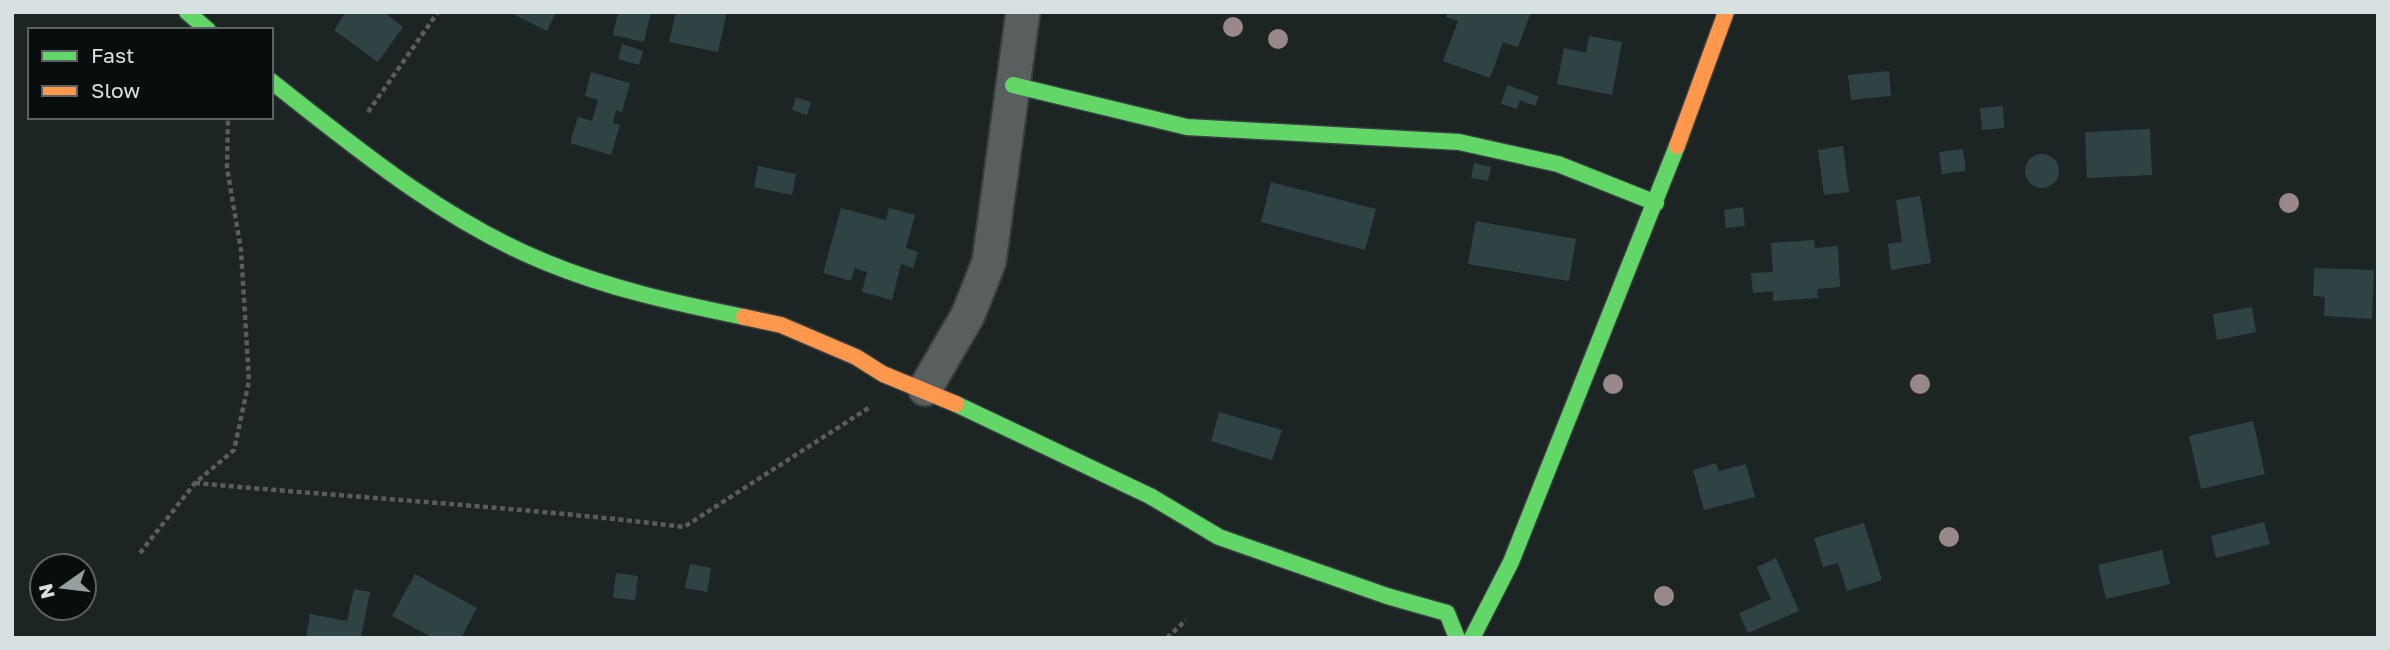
<svg xmlns="http://www.w3.org/2000/svg" width="2390" height="650" font-family="'Golos Text',sans-serif">
<style>
.building{fill:#304344}
.lines{fill:none;stroke-linecap:round;stroke-linejoin:round}
.street-casing{stroke:#383f40;stroke-width:37}
.fast-casing{stroke:#383f40;stroke-width:19}
.slow-casing{stroke:#383f40;stroke-width:19}
.path{stroke:#585e5e;stroke-width:4.5;stroke-dasharray:5 3.5;stroke-linecap:butt}
.street{stroke:#595f5f;stroke-width:33}
.fast{stroke:#63d668;stroke-width:16}
.slow{stroke:#ff974d;stroke-width:16}
.tree{fill:#988889}
</style>
<rect width="100%" height="100%" fill="#1c2424"/>
<path class="building" d="M346 12H384L403 27 378 62 334 30Z
M509 12H556L547 31Z
M618 12H651L644 42 613 35Z
M676 12H727L718 52 669 42Z
M1448 12H1531L1518 47 1503 42 1490 78 1443 61 1458 21 1446 17Z
M1589 36 1622 42 1612 95 1557 84 1564 48 1586 53Z
M622 44 643 51 639 65 618 59Z
M1889 71 1891 96 1851 100 1848 75Z
M591 72 630 83 622 112 616 110 613 123 620 125 611 155 570 143 578 117 592 121 598 100 585 96Z
M1507 85 1539 96 1535 106 1520 100 1517 109 1501 104Z
M796 97 811 102 807 115 792 110Z
M2003 106 2004 128 1982 130 1980 108Z
M2150 129 2152 175 2087 178 2085 132Z
M1843 146 1849 192 1824 195 1818 150Z
M1963 149 1966 171 1942 174 1939 152Z
M2025 171a17 17 0 1 1 34 0a17 17 0 1 1-34 0Z
M1474 163 1491 167 1488 181 1471 178Z
M758 166 796 174 792 195 754 187Z
M1271 182 1376 209 1365 250 1261 222Z
M1920 196 1931 263 1891 270 1888 244 1902 242 1896 200Z
M1743 207 1745 226 1726 228 1724 210Z
M841 208 886 220 889 208 915 215 906 248 918 252 913 268 901 264 892 300 862 292 867 272 855 268 851 281 823 273Z
M1476 221 1576 239 1569 281 1468 264Z
M1814 240 1815 248 1838 246 1840 287 1817 289 1818 298 1773 301V291L1753 293 1751 273 1773 272 1771 243Z
M2314 268 2374 270 2372 319 2324 316 2325 297 2313 296Z
M2252 307 2256 332 2217 340 2213 314Z
M1219 412 1282 430 1272 460 1211 441Z
M2253 421 2265 474 2201 489 2189 436Z
M1716 463 1719 471 1746 464 1755 497 1704 510 1693 470Z
M2264 522 2270 544 2216 558 2211 536Z
M1864 523 1882 580 1847 591 1838 563 1823 567 1814 538Z
M2162 550 2170 584 2106 599 2098 565Z
M1776 558 1799 611 1748 633 1739 613 1771 599 1757 567Z
M690 564 711 568 707 592 685 588Z
M616 573 638 576 635 600 613 598Z
M415 574 477 608 461 638H433L392 616Z
M354 589 370 592 361 638H306L310 614 347 621Z"/>
<g class="lines">
<defs>
<path id="street" d="M925 389 968 315 989 262 1023 12"/>
<path id="fast" d="M187 12 208 30
M271 81C356 148 444 221 545 262 610 289 676 303 744 317
M1013 85 1187 127 1459 142 1558 164 1656 203
M956 404 1150 496 1219 537 1387 596 1447 613 1457 638
M1472 638 1511 562 1677 146"/>
<path id="slow" d="M1677 146 1726 12
M744 317 781 325 856 357 883 374 956 404"/>
</defs>
<use href="#street" class="street-casing"/>
<use href="#fast" class="fast-casing"/>
<use href="#slow" class="slow-casing"/>
<path class="path" d="M368 112 438 12
M195 483C358 498 522 507 684 527L870 407
M140 553 195 483 234 450 249 381 241 250 227 168 228 117
M1167 638 1186 620"/>
<use href="#street" class="street"/>
<use href="#fast" class="fast"/>
<use href="#slow" class="slow"/>
</g>
<g class="tree">
<circle cx="1233" cy="27" r="10"/>
<circle cx="1278" cy="39" r="10"/>
<circle cx="2289" cy="203" r="10"/>
<circle cx="1613" cy="384" r="10"/>
<circle cx="1920" cy="384" r="10"/>
<circle cx="1949" cy="537" r="10"/>
<circle cx="1664" cy="596" r="10"/>
</g>
<rect width="2390" height="650" fill="none" stroke="#d8e1e2" stroke-width="28"/>
<rect x="28" y="28" width="245" height="91" fill="#080e0e" stroke="#5b6263" stroke-width="2"/>
<rect x="42" y="51" width="35" height="10" fill="#63d668" stroke="#5b6263" stroke-width="2"/>
<text x="91" y="63" font-size="21" fill="#d8e1e2">Fast</text>
<rect x="42" y="86" width="35" height="10" fill="#ff974d" stroke="#5b6263" stroke-width="2"/>
<text x="91" y="98" font-size="21" fill="#d8e1e2">Slow</text>
<g transform="translate(63 587) rotate(256)"><circle r="33" fill="#080e0e" stroke="#5b6263" stroke-width="2"/>
<path d="M0-5L12 26L0 18L-12 26Z" fill="#969fa0"/>
<text y="-10" font-size="19" font-weight="bold" text-anchor="middle" fill="#d8e1e2">N</text>
</g>
</svg>
